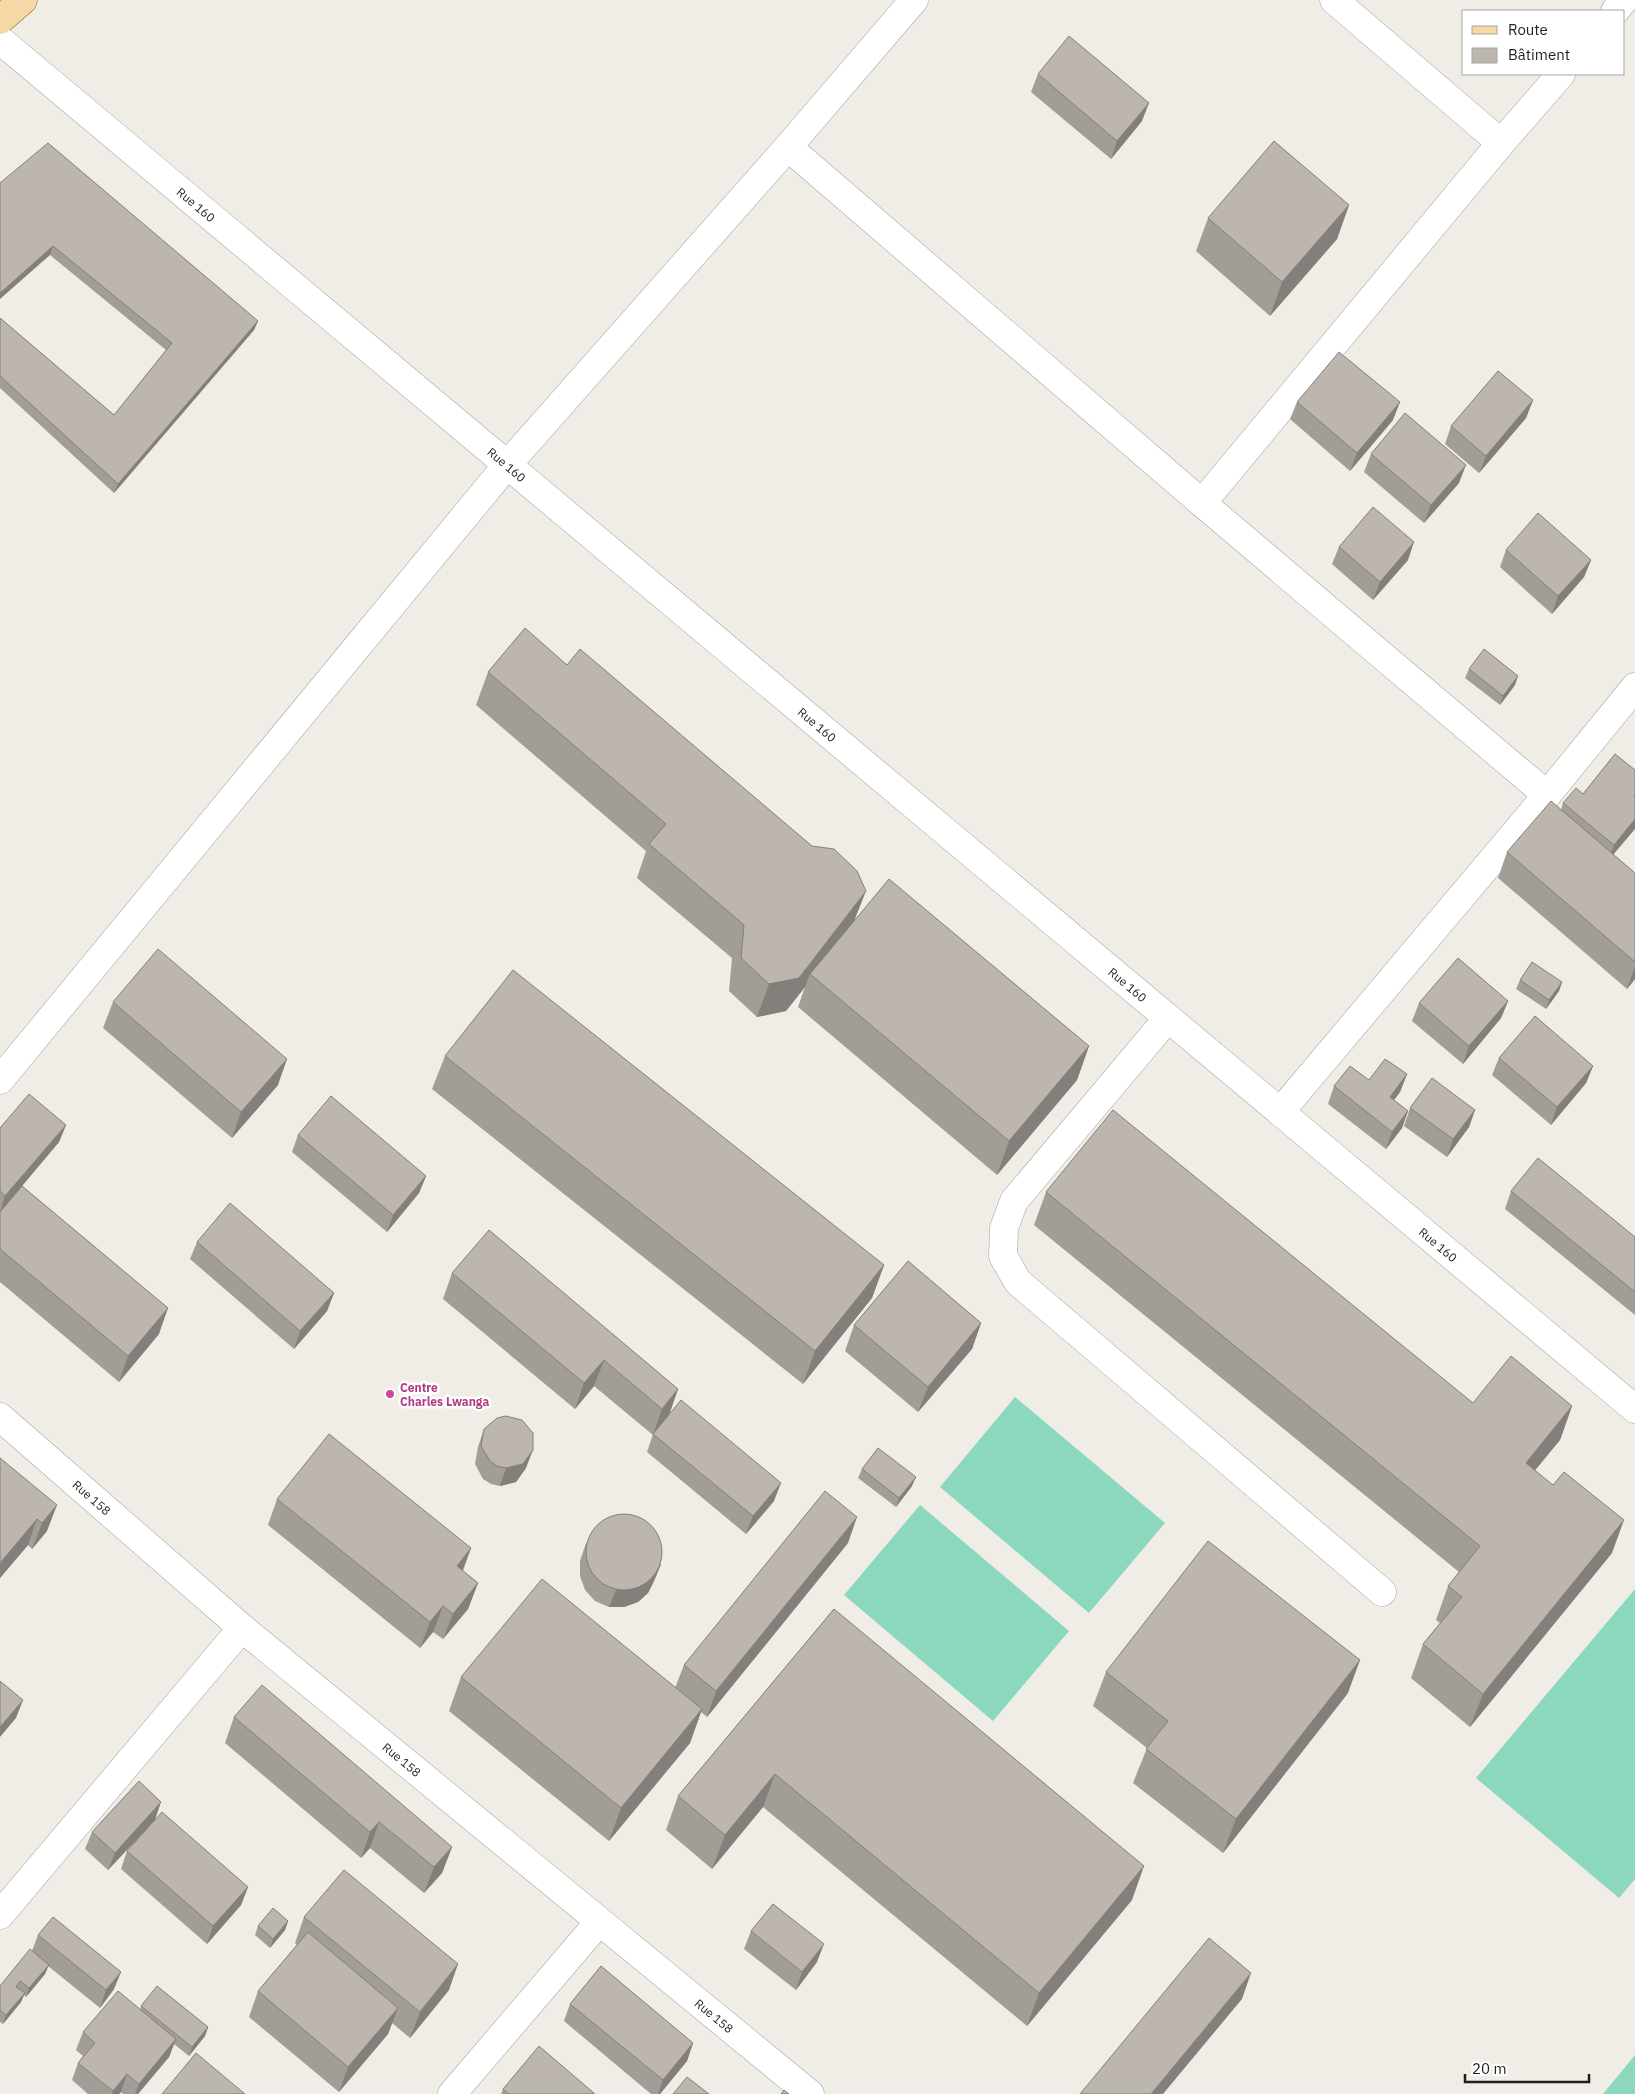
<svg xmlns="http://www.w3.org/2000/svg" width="1635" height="2094" font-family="'IBM Plex Sans',sans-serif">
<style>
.pitch{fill:#8bd8bf}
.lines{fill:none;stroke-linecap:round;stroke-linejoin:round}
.minor-casing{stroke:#a3a3a3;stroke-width:29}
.major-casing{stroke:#8f6c0c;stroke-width:29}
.minor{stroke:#fff;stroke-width:28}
.major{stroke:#f5d8a6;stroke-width:28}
.wall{fill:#a29d96}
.shaded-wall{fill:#847f7a}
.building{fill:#bcb6af;stroke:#847f7a}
.hotel-dot{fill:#d1479c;stroke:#fff;stroke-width:2}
.labels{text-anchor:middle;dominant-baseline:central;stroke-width:5;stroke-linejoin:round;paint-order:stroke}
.street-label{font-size:12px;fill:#1f1f1f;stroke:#fff}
.hotel-label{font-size:12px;font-weight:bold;fill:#b23c85;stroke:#fff;text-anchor:start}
</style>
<rect width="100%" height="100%" fill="#efede6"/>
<path class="pitch" d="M1015 1397 1165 1523 1089 1613 940 1487Z
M920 1505 1069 1631 993 1721 844 1595Z
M1635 1589V1879L1619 1898 1476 1778Z
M1635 2055V2094H1603Z"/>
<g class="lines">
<defs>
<g id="minor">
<path d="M1334 0 1501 143"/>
<path d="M1615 11 1624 0"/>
<path id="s1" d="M0 40 1635 1409"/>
<path d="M788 147 1202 503 1547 795"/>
<path d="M1202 503 1501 143 1561 74"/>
<path d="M1168 1018 1014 1201 1004 1228 1003 1256 1018 1282 1382 1592"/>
<path d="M0 1080 507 465 788 147 914 0"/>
<path d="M1280 1112 1547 795 1635 687"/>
<path id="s2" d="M0 1417 242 1628 810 2094"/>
<path d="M0 1915 242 1628"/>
<path d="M452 2094 599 1922"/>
</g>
<path id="major" d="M0 20 23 0"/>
</defs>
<use href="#minor" class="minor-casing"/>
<use href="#major" class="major-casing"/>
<use href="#minor" class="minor"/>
<use href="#major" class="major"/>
</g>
<path class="wall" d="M1038 74 1142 121 1111 159 1031 92Z
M0 183 258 321 254 330 114 493 0 388V318L114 415 166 350 50 255Z
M1349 205 1337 239 1270 316 1196 251 1208 218Z
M1533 400 1526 418 1479 473 1445 444 1451 426Z
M1297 402 1393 420 1350 471 1290 419Z
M1371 454 1459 483 1424 523 1364 472Z
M1339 547 1408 560 1373 600 1332 564Z
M1506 550 1591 560 1584 577 1552 614 1500 567Z
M1469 669 1515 685 1500 705 1465 678Z
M488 672 855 920 1089 1046 1077 1080 997 1175 798 1007 805 987 786 1011 757 1017 729 991 732 958 637 878 646 851 476 705Z
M1615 754 1614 855 1635 873V979L1627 989 1498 878 1507 852 1561 810 1563 803 1583 794Z
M1520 980 1562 982 1559 991 1546 1009 1516 989Z
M1508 1001 1501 1018 1463 1064 1412 1021 1419 1003Z
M113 1002 278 1085 232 1138 103 1028Z
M445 1056 884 1265 872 1298 803 1384 432 1089Z
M1499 1058 1593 1066 1586 1083 1551 1125 1492 1075Z
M1407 1074 1400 1092 1394 1100 1408 1111 1402 1128 1386 1149 1328 1104 1334 1086Z
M1410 1108 1475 1110 1469 1127 1447 1157 1404 1126Z
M66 1125 59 1142 22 1186 159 1334 119 1382 0 1282V1128Z
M298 1135 426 1176 419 1193 387 1232 292 1152Z
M1511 1191 1635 1237V1315L1505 1209Z
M1046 1192 1473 1403 1572 1406 1560 1440 1535 1470 1612 1553 1470 1727 1411 1678 1423 1644 1440 1623 1436 1620 1448 1586 1459 1572 1034 1225Z
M197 1242 334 1293 327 1311 294 1349 190 1259Z
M452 1273 678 1389 669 1415 774 1501 746 1534 647 1452 653 1434 667 1418 653 1435 594 1386 575 1409 443 1299Z
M981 1323 972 1349 918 1412 845 1351 854 1325Z
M484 1429 526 1468 516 1482 500 1486 491 1484 483 1479 475 1464 478 1447Z
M0 1458 47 1531 32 1549 28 1545 0 1578Z
M862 1469 912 1486 896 1507 858 1478Z
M277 1499 471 1548 463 1571 478 1583 468 1609 443 1639 433 1632 420 1648 268 1525Z
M586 1543 661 1564 654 1581 648 1593 638 1602 624 1607H609L595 1601 585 1590 580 1576V1561Z
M848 1543 707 1717 701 1712 690 1743 609 1841 449 1711 461 1677 675 1688 684 1665Z
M834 1609 1132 1900 1027 2026 763 1807 712 1869 666 1830 678 1796Z
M1106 1672 1348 1693 1223 1853 1133 1783 1147 1748 1093 1706Z
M234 1717 452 1847 442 1873 424 1893 370 1848 361 1858 225 1743Z
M155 1820 108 1870 85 1849 92 1832Z
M127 1851 248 1887 241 1905 207 1944 121 1869Z
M304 1917 449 1990 410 2038 392 2023 388 2034 339 2092 249 2017 258 1991 297 1945 295 1943Z
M288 1921 285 1930 270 1948 255 1935 258 1926Z
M751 1931 817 1962 796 1990 744 1949Z
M38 1935 114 1989 100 2008 48 1966 45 1974 26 1997 24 1995 21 2002 3 2024 0 2022V1986L32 1951Z
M570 2004 693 2043 687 2061 660 2094H651L564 2021Z
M141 2006 208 2027 205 2036 189 2056 174 2044 169 2057 138 2094H123L121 2092 119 2094H88L72 2080 78 2063 83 2056 76 2050 83 2032 140 2010Z
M503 2089 595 2094H501Z"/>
<path class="shaded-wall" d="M1149 103 1142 121 1111 159 1117 141Z
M1349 205 1337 239 1270 316 1282 282Z
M53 246 50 255 0 299V293Z
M258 321 254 330 114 493 118 484Z
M1533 400 1526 418 1479 473 1486 456Z
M1400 402 1393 420 1350 471 1357 453Z
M1466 465 1459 483 1424 523 1431 505Z
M1414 542 1408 560 1373 600 1380 582Z
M1591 560 1584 577 1552 614 1558 596Z
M1518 676 1515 685 1500 705 1503 696Z
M1635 819V829L1607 862 1614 845Z
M866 891 853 924 810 974 805 987 786 1011 757 1017 769 984Z
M1635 966V979L1627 989Z
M1562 982 1559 991 1546 1009 1549 1000Z
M1508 1001 1501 1018 1463 1064 1469 1046Z
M1089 1046 1077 1080 997 1175 1009 1141Z
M287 1059 278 1085 232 1138 241 1112Z
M1593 1066 1586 1083 1551 1125 1557 1107Z
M1407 1074 1400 1092 1383 1115 1390 1097Z
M1475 1110 1469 1127 1447 1157 1453 1139Z
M1408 1111 1402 1128 1386 1149 1392 1132Z
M66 1125 59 1142 0 1212 5 1196Z
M426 1176 419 1193 387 1232 393 1215Z
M884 1265 872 1298 803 1384 815 1351Z
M334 1293 327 1311 294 1349 300 1331Z
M168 1308 159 1334 119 1382 128 1356Z
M981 1323 972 1349 918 1412 928 1387Z
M604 1360 594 1386 575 1409 584 1383Z
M678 1389 669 1415 653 1435 662 1409Z
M1572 1406 1560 1440 1514 1496 1526 1463Z
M533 1450 526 1468 516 1482 500 1486 506 1468Z
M916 1477 912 1486 896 1507 899 1498Z
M781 1483 774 1501 746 1534 753 1516Z
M57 1505 47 1531 32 1549 42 1523Z
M857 1517 848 1543 707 1717 716 1691Z
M37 1519 28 1545 0 1578V1565L1 1562Z
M1624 1520 1612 1553 1470 1727 1483 1694Z
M471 1548 461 1574 457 1566Z
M661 1564 654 1581 648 1593 638 1602 624 1607H609L616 1590Z
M478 1583 468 1609 443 1639 453 1614Z
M443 1606 433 1632 420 1648 430 1622Z
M1360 1660 1348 1693 1223 1853 1236 1819Z
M23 1700 16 1718 0 1737V1727Z
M702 1709 690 1743 609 1841 621 1808Z
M775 1774 763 1807 712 1869 725 1835Z
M161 1802 155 1820 108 1870 115 1853Z
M379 1822 370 1848 361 1858 370 1832Z
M452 1847 442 1873 424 1893 434 1867Z
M1144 1866 1132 1900 1027 2026 1039 1993Z
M248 1887 241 1905 207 1944 213 1926Z
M288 1921 285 1930 270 1948 273 1939Z
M824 1944 817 1962 796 1990 802 1972Z
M458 1964 449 1990 410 2038 420 2012Z
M49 1965 45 1974 26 1997 29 1988Z
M121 1972 114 1989 100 2008 106 1990Z
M1251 1973 1242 1999 1163 2094H1151Z
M25 1993 21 2002 3 2024 6 2015Z
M398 2008 388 2034 339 2092 348 2067Z
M208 2027 205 2036 189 2056 192 2047Z
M176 2039 169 2057 138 2094H135L139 2084Z
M693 2043 687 2061 660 2094H658L663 2080Z
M127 2074 121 2092 119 2094H112L113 2091Z"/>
<path class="building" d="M1069 36 1149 103 1117 141 1038 74Z
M1274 141 1349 205 1282 282 1208 218Z
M48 143 258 321 118 484 0 376V318L114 415 172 343 53 246 0 293V183Z
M1339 352 1400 402 1357 453 1297 402Z
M1498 371 1533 400 1486 456 1451 426Z
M1405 413 1466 465 1431 505 1371 454Z
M1373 507 1414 542 1380 582 1339 547Z
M1538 513 1591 560 1558 596 1506 550Z
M525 628 567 665 580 649 812 846 834 849 857 871 866 891 799 978 769 984 741 958 744 925 649 844 666 824 488 672Z
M1484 649 1518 676 1503 696 1469 669Z
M1615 754 1635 770V795L1634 796 1635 797V819L1614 845 1563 803 1576 788 1583 794Z
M1551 801 1635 873V962L1507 852Z
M889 879 1089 1046 1009 1141 810 974Z
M158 949 287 1059 241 1112 113 1002Z
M1458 958 1508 1001 1469 1046 1419 1003Z
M1532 962 1562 982 1549 1000 1520 980Z
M513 970 884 1265 815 1351 445 1056Z
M1535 1016 1593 1066 1557 1107 1499 1058Z
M1385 1059 1407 1074 1390 1097 1408 1111 1392 1132 1334 1086 1350 1066 1369 1080Z
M1432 1078 1475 1110 1453 1139 1410 1108Z
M29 1094 66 1125 5 1196 0 1191V1128Z
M331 1096 426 1176 393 1215 298 1135Z
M1113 1110 1473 1403 1511 1356 1572 1406 1526 1463 1553 1485 1564 1472 1624 1520 1483 1694 1423 1644 1462 1597 1448 1586 1480 1546 1046 1192Z
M1538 1158 1635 1237V1292L1511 1191Z
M22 1186 168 1308 128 1356 0 1249V1212Z
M230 1203 334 1293 300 1331 197 1242Z
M489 1230 678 1389 662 1409 604 1360 584 1383 452 1273Z
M908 1261 981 1323 928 1387 854 1325Z
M681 1400 781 1483 753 1516 653 1434Z
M506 1416 522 1420 533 1433V1450L523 1464 506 1468 497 1466 490 1461 481 1446 484 1429 497 1418Z
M329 1434 471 1548 457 1566 478 1583 453 1614 443 1606 430 1622 277 1499Z
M878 1448 916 1477 899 1498 862 1469Z
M0 1458 57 1505 42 1523 37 1519 1 1562 0 1561Z
M825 1491 857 1517 716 1691 684 1665Z
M586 1552a38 38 0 1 1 76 0a38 38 0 1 1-76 0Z
M1208 1541 1360 1660 1236 1819 1146 1749 1168 1721 1106 1672Z
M542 1579 702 1709 621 1808 461 1677Z
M834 1609 1144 1866 1039 1993 775 1774 725 1835 678 1796Z
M0 1681 23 1700 0 1727Z
M262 1685 452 1847 434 1867 379 1822 370 1832 234 1717Z
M139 1781 161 1802 115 1853 92 1832Z
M162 1812 248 1887 213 1926 127 1851Z
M344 1870 458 1964 420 2012 304 1917Z
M773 1904 824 1944 802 1972 751 1931Z
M273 1908 288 1921 273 1939 258 1926Z
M53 1917 121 1972 106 1990 38 1935Z
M308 1932 398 2008 348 2067 258 1991Z
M1209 1938 1251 1973 1151 2094H1080Z
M30 1949 49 1965 29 1988 20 1981 16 1987 25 1993 6 2015 0 2010V1986Z
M601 1966 693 2043 663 2080 570 2004Z
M157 1986 208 2027 192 2047 141 2006Z
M118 1991 176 2039 139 2084 127 2074 113 2091 78 2063 95 2043 83 2032Z
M539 2046 595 2094H509L503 2089Z
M196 2053 245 2094H162Z
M687 2077 709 2094H673Z
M784 2090 789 2094H781Z"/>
<circle class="hotel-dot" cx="390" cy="1394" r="5"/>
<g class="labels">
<g class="street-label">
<text stroke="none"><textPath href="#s1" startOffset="256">Rue 160</textPath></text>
<text stroke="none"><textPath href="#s1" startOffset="661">Rue 160</textPath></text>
<text stroke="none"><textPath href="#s1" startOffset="1066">Rue 160</textPath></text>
<text stroke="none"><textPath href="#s1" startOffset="1471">Rue 160</textPath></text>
<text stroke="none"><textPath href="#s1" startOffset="1876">Rue 160</textPath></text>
<text stroke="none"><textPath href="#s2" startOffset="122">Rue 158</textPath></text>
<text stroke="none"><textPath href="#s2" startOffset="528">Rue 158</textPath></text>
<text stroke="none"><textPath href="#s2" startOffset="932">Rue 158</textPath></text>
</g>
<g class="hotel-label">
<text x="400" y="1387">Centre<tspan x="400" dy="14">Charles Lwanga</tspan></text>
</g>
</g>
<rect x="1462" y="10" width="162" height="65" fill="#ffffff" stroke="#a5a5a5"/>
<rect x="1472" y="26" width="25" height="8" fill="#f5d8a6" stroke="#a5a5a5"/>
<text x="1508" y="35" font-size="15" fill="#1f1f1f">Route</text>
<rect x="1472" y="48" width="25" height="15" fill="#bcb6af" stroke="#a5a5a5"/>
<text x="1508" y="60" font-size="15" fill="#1f1f1f">Bâtiment</text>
<path d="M1465 2074v8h124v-8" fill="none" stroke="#1f1f1f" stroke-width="2.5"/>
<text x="1472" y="2074" font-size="15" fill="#1f1f1f" stroke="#ffffff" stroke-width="4" paint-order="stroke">20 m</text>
</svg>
